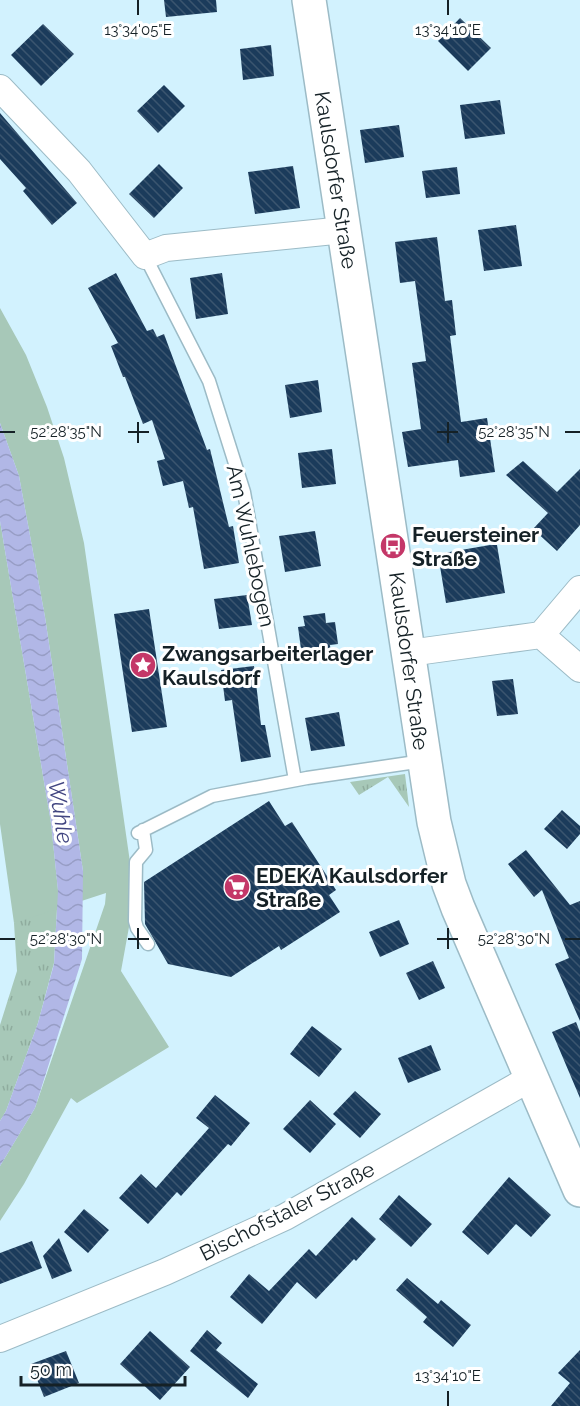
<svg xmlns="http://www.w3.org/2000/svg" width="580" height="1406" font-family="Raleway,sans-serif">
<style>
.grass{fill:url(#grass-tufts)}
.park{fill:#a7c8b8}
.water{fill:url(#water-waves)}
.building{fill:url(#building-back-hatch)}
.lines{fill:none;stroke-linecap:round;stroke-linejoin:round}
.service-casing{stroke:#9cbbc6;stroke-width:15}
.minor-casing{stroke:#9cbbc6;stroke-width:28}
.secondary-casing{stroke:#9cbbc6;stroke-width:36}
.service{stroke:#fff;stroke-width:12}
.minor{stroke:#fff;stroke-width:26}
.secondary{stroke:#fff;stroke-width:33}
.ticks{fill:none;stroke:#152126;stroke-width:2}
.labels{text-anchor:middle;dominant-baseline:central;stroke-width:6;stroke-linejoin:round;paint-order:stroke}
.street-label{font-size:21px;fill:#152126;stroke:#fff}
.poi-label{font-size:21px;font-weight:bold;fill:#152126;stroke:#fff;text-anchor:start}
.water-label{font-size:22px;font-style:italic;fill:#414580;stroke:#fff}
.ticks-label{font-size:15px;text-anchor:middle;fill:#152126;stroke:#fff;stroke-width:6;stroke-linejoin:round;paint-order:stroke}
</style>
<defs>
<pattern id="grass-tufts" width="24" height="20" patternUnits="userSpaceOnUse" patternTransform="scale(1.5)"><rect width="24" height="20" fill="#a7c8b8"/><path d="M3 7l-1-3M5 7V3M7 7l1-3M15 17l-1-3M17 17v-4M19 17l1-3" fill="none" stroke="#8fac9e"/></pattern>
<pattern id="water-waves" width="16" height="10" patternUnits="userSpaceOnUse" patternTransform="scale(1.5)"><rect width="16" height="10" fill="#b1b7e6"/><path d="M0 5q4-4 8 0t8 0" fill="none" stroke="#979dc5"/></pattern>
<pattern id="building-back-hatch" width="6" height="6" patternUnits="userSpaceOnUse" patternTransform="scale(1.5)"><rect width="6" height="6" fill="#1b3b5b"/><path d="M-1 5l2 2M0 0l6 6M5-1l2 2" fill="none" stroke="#3b556f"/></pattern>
</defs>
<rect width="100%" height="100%" fill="#d2f2fe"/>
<path class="grass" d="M405 774 409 807 388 777 359 795 350 782Z
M58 891 54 963 38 1023 6 1111 0 1121V1025L17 971 14 923Z"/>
<path class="park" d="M0 308 26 355 47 407 64 458 84 543 131 869 129 927 121 971 169 1047 77 1103 71 1098 24 1184 0 1221V1166L35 1108 105 904 106 893 14 923 0 824V521L51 823 58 890 83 871 45 617 19 476 0 423Z"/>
<path class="water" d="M0 423 19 476 45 617 83 871 82 959 35 1108 0 1166V1121L6 1111 38 1023 54 964 58 891 51 823 0 521Z"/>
<path class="building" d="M164 0H216L217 12 166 17Z
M460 18 491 48 468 71 438 41Z
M43 24 74 54 41 86 11 55Z
M271 45 274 76 243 80 240 49Z
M164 85 185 106 158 133 137 111Z
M500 100 505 134 465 139 460 105Z
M0 113 77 203 52 225 23 191 26 188 0 159Z
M399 125 404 157 365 163 360 130Z
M159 164 183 188 154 218 129 194Z
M293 166 300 208 255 214 248 172Z
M457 167 460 194 426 198 422 171Z
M516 225 522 266 484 271 478 230Z
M437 237 445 301 452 300 456 335 450 336 461 422 487 418 495 472 460 477 458 460 408 467 402 432 421 429 412 363 426 361 415 281 400 283 395 242Z
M116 273 147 331 153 329 157 337 164 334 207 450 210 449 229 527 233 526 239 563 204 569 193 507 189 508 183 481 163 486 157 461 165 459 152 420 143 424 125 377H123L111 346 118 343 88 288Z
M222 273 228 314 196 319 190 278Z
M318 380 322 412 290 418 285 385Z
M332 449 336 484 302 488 298 453Z
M523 461 557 492 580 469V525L557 551 533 529 548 513 506 475Z
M315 531 321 566 285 572 279 536Z
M490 545H497L505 593 446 603 438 554Z
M247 595 252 625 219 629 214 599Z
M149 609 167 727 132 732 114 614Z
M325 613 326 623 335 622 338 644 330 645 331 655 310 659 308 648 301 649 298 627 305 626 303 616Z
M254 666 261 725H265L271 757 241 762 232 700 225 701 221 670Z
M513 679 518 714 497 716 492 681Z
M339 712 345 746 311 751 305 718Z
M269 801 285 826 292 822 327 876 336 890 329 895 340 912 281 950 279 946 231 977 168 964 145 924 144 882Z
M562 810 580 826V834L567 849 544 829Z
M526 850 570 905 580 901V1021L555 964 569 958 542 890 534 897 508 864Z
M399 920 409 944 380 957 369 932Z
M433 961 445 988 419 1000 406 973Z
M576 1022 580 1032V1098L552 1032Z
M312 1026 342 1049 319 1077 290 1054Z
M431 1045 441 1070 408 1083 398 1058Z
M355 1091 381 1114 360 1138 333 1114Z
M215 1095 250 1123 231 1146 228 1144 181 1196 177 1192 148 1224 119 1198 141 1174 156 1188 209 1128 196 1118Z
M310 1100 336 1124 310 1153 283 1129Z
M509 1177 551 1215 531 1237 516 1224 488 1255 462 1232Z
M399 1195 432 1224 411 1247 379 1219Z
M84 1209 109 1230 88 1253 64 1232Z
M352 1217 376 1239 356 1261 354 1259 316 1299 297 1282 262 1324 230 1297 249 1274 269 1291 309 1249 316 1256Z
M59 1238 72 1271 52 1279 43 1256Z
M32 1241 42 1268 0 1284V1253Z
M407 1278 438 1304 441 1300 471 1325 453 1347 423 1322 427 1317 396 1290Z
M207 1330 222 1343 216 1350 258 1384 248 1398 190 1351Z
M150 1331 190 1367 160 1400 120 1364Z
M580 1350V1406H551L570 1383 558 1373Z
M66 1351 79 1383 44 1397 31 1364Z"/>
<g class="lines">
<defs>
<path id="service" d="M145 256 209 381 244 492 295 780
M143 830 146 850 136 862 135 921 137 928 148 944
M138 833 212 796 307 778 423 761"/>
<path id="minor" d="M0 88 79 171 145 256 166 248 344 230
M541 635 580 669
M409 653 541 635 580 589
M0 1339 165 1272 285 1217 531 1078"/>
<path id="secondary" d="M309 0 434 822 449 884 458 908 580 1190"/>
</defs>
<use href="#service" class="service-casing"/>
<use href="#minor" class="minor-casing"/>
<use href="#secondary" class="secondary-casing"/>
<use href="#service" class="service"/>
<use href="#minor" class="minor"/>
<use href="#secondary" class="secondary"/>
</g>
<path class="ticks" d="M138 0V15M448 0V15M138 422V443M448 422V443M0 432H15M128 432H149M437 432H458M565 432H580M138 928V949M448 928V949M0 939H15M128 939H149M437 939H458M565 939H580M448 1391V1406"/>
<defs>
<symbol id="bus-disc" viewBox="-11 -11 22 22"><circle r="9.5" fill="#c43768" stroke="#fff"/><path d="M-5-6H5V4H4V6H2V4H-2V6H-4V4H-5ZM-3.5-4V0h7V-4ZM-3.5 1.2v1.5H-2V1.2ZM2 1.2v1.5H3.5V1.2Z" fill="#fff"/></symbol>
<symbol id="sight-disc" viewBox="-11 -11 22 22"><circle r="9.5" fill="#c43768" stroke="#fff"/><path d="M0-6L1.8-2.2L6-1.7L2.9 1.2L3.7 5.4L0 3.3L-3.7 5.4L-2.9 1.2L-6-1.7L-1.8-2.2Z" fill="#fff"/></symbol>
<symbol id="supermarket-disc" viewBox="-11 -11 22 22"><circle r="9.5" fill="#c43768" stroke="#fff"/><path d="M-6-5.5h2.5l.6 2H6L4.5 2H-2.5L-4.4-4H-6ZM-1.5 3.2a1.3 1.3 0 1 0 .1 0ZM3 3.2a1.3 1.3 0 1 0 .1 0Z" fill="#fff"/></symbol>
</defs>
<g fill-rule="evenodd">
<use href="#bus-disc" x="378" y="531" width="30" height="30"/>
<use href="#sight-disc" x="128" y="650" width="30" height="30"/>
<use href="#supermarket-disc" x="222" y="872" width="30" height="30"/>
</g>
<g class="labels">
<g class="street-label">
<text transform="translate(336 180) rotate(81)">Kaulsdorfer Straße</text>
<text transform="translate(251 546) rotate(78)">Am Wuhlebogen</text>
<text transform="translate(409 661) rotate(82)">Kaulsdorfer Straße</text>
<text transform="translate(287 1211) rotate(-27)">Bischofstaler Straße</text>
</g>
<g class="poi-label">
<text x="412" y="534">Feuersteiner<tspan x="412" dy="24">Straße</tspan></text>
<text x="162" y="653">Zwangsarbeiterlager<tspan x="162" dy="24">Kaulsdorf</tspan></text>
<text x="256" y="875">EDEKA Kaulsdorfer<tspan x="256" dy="24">Straße</tspan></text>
</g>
<g class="water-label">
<text transform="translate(61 812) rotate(81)">Wuhle</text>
</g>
</g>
<g class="ticks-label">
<text x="138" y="35">13°34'05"E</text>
<text x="448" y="35">13°34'10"E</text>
<text x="66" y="437">52°28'35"N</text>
<text x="514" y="437">52°28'35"N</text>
<text x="66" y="944">52°28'30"N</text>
<text x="514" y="944">52°28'30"N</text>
<text x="448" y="1381">13°34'10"E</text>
</g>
<path d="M21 1376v9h164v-9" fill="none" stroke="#152126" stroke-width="3"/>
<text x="30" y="1376" font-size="18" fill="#152126" stroke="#ffffff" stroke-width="4.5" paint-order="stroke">50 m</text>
</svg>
